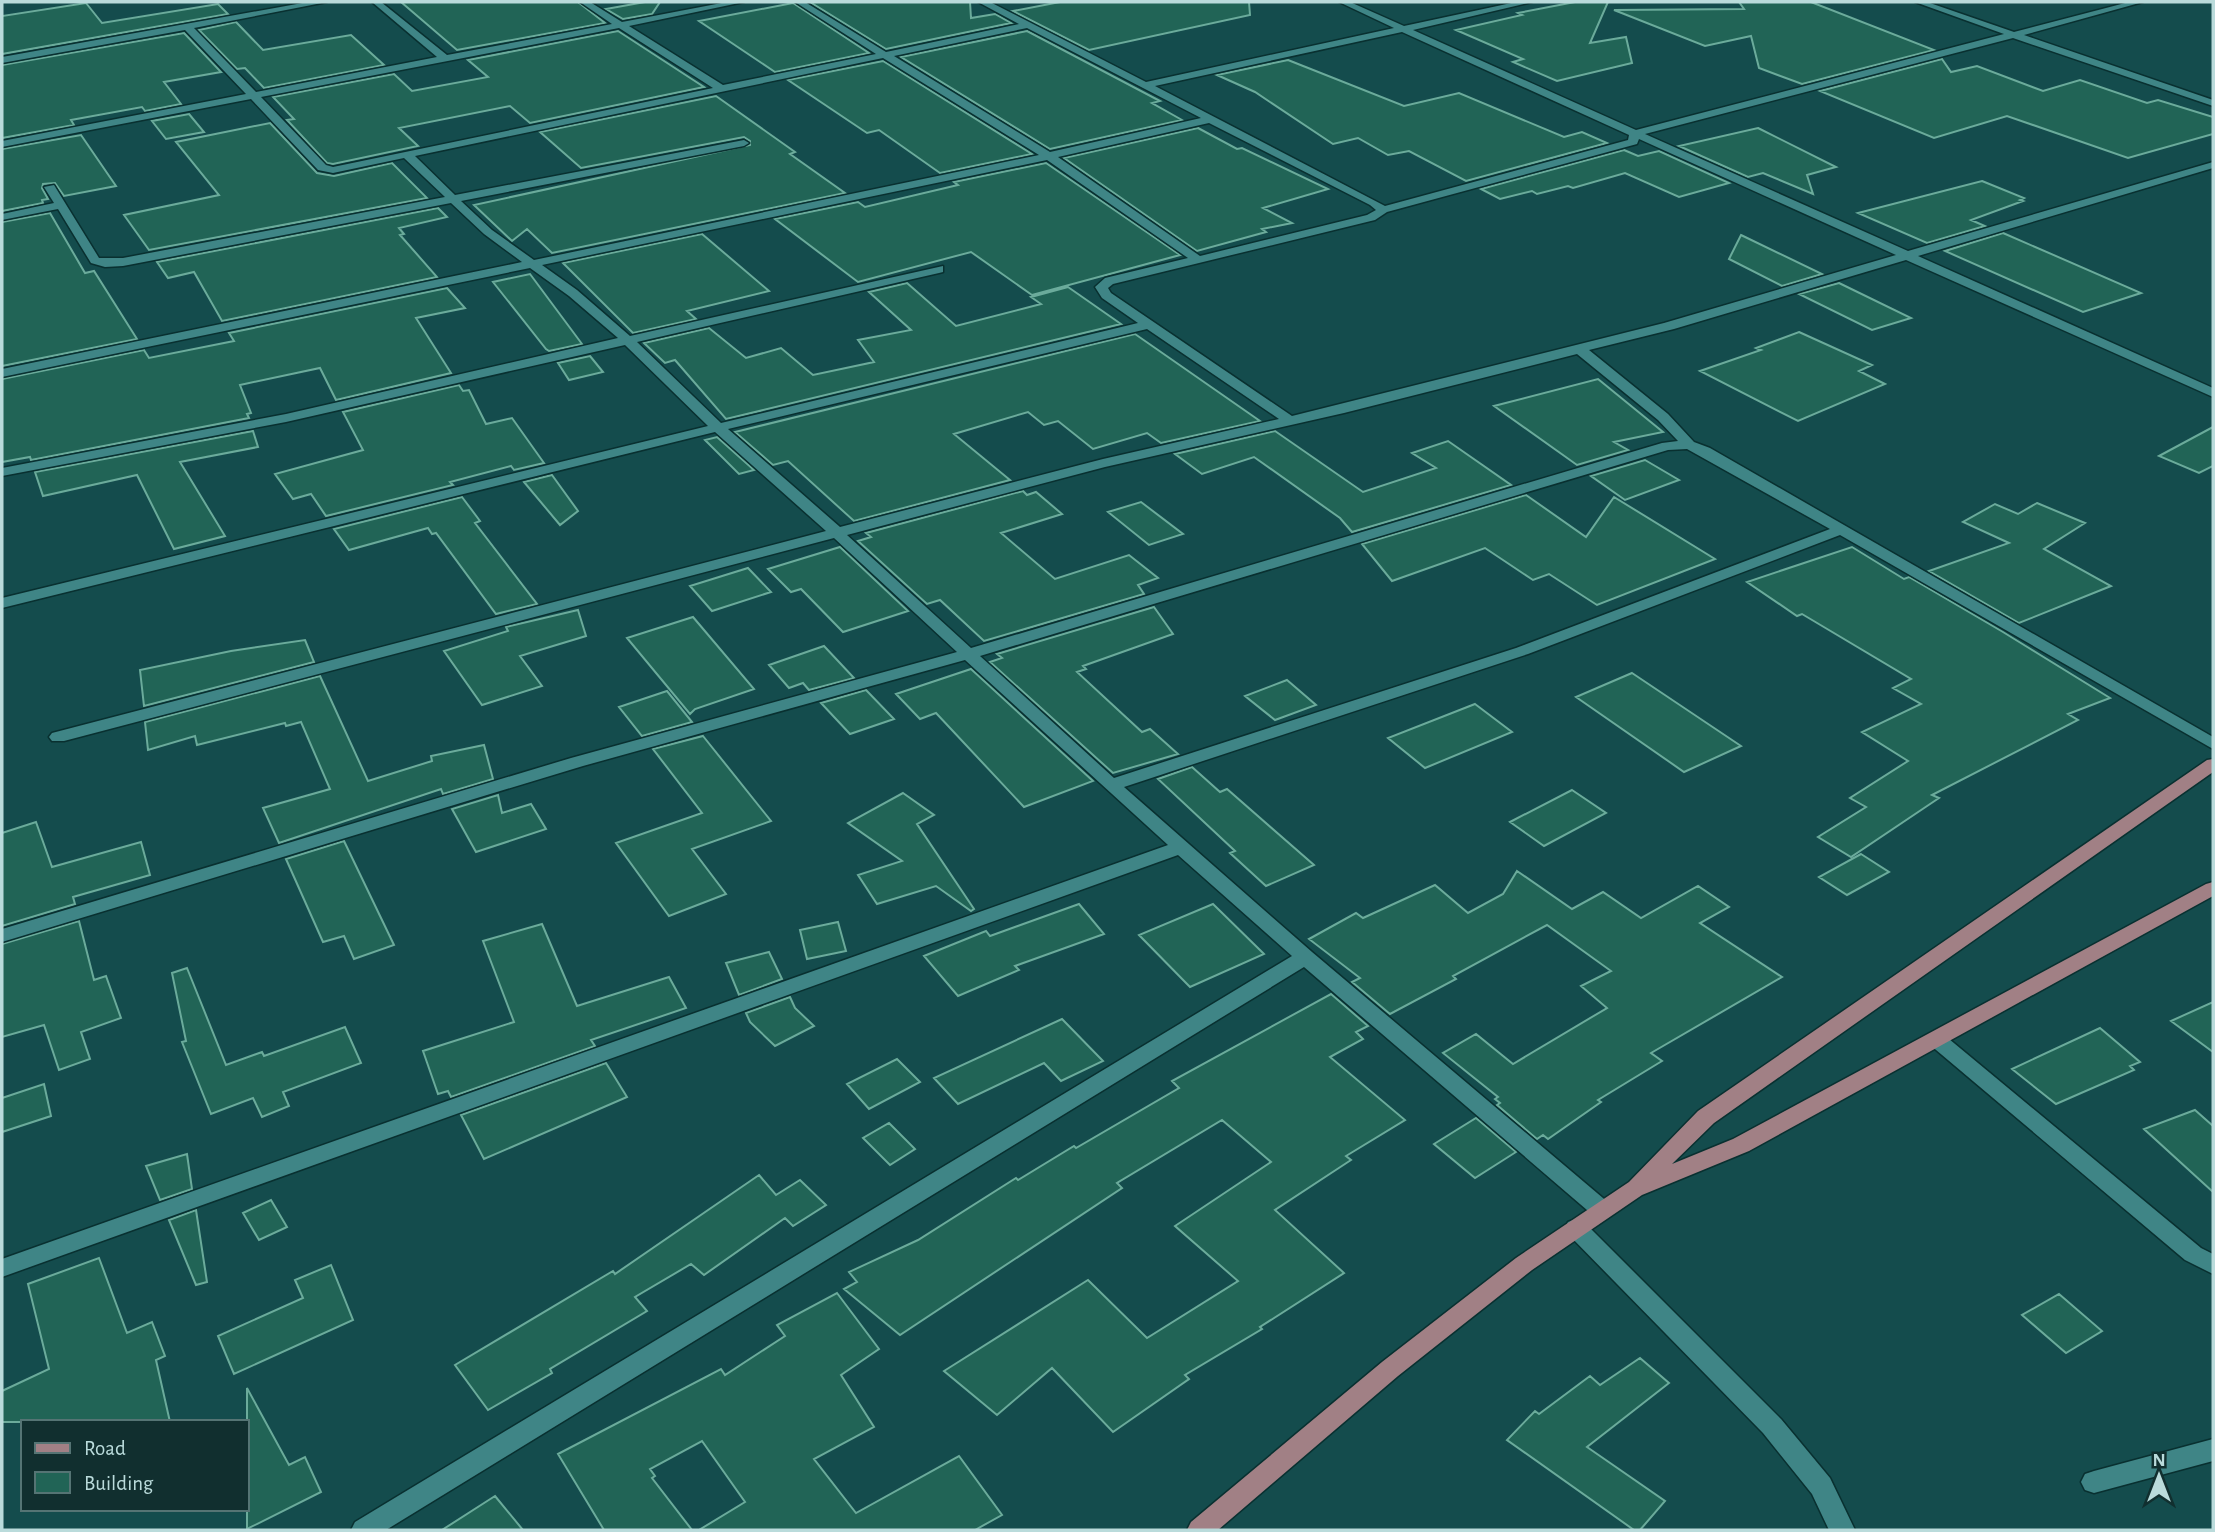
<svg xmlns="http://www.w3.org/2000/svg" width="2215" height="1532" font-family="'Alegreya Sans',sans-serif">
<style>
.building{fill:#216456;stroke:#6bab9b;stroke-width:2}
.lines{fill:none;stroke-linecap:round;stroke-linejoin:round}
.street-casing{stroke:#093030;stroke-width:3}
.primary-casing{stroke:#093030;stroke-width:3}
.street{fill:#3f8586;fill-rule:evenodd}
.primary{fill:#a18085;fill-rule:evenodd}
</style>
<rect width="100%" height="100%" fill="#144c4d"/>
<path class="building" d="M401 2H578L605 23 457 50Z
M645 2H660L652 14 623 19 606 9Z
M810 2H970L971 18 995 14 1011 23 886 49Z
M1060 2H1249L1250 15 1089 50 1013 11Z
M1575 2H1608L1590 43 1626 37 1632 63 1557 81 1513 62 1523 59 1456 30 1522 15 1518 13Z
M1739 2H1811L1934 50 1802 84 1759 68 1751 36 1705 46 1614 10 1744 9Z
M86 3 102 23 218 4 228 14 2 54V16Z
M793 3 869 53 775 72 699 21Z
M236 22 263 50 351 35 384 65 264 88 245 68 237 69 199 30Z
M618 31 704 87 530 123 510 106 399 128 418 146 333 164 327 163 287 120 294 119 273 97 394 74 412 91 488 77 468 60Z
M1027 31 1160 101 1152 103 1182 120 1050 149 901 57Z
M184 33 221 72 164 82 181 104 145 111 142 107 71 120 74 125 2 138V65Z
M1942 59 1951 72 1977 66 2043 91 2080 80 2147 103 2158 100 2213 117V134L2128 158 2007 116 1934 138 1820 91Z
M1288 60 1404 106 1459 93 1564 137 1582 132 1607 143 1466 181 1409 151 1388 155 1358 138 1333 144 1255 92 1217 75Z
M883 61 1032 154 940 173 879 130 867 133 788 80Z
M716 96 795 152 790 154 845 193 552 253 527 229 512 241 474 205 750 145V141L744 137 581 168 540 132Z
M189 114 204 132 166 139 152 121Z
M270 123 317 173 334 176 392 163 427 198 149 250 124 215 219 195 176 142Z
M1198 128 1237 149 1242 148 1328 189 1263 208 1292 223 1262 229 1266 232 1197 251 1064 158Z
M1758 128 1836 167 1807 175 1813 194 1763 173 1748 177 1679 146Z
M81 135 116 186 64 196 55 183 43 184 42 188 48 199 42 200 43 203 2 211V149Z
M1624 150 1638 156 1659 151 1729 183 1679 197 1625 173 1573 188 1568 186 1537 194 1532 191 1500 199 1481 189Z
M1046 163 1180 255 1032 295 971 252 858 282 775 219 858 202 865 207 958 185 954 182Z
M1982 181 2024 198 2020 200 2023 201 1971 220 1985 226 1927 243 1858 213Z
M438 208 447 217 399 228 404 234 400 235 437 277 222 321 194 272 168 278 157 262Z
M50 213 85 273 94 271 137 339 2 366V222Z
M2003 233 2141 293 2083 312 1945 251Z
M702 234 769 291 687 311 696 319 633 333 563 263Z
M1741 235 1822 274 1782 286 1729 259Z
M530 274 582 344 549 351 546 349 493 282Z
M907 283 956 326 1041 304 1031 297 1068 287 1121 324 726 419 675 360 665 363 644 343 709 328 746 358 781 348 813 375 874 362 858 340 911 330 869 292Z
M1839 283 1911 318 1872 330 1799 294Z
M447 288 465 308 416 318 451 373 336 400 320 368 240 385 251 413 247 414 249 418 31 460 30 457 2 462V379L144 350 149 358 234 341 229 333Z
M1799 332 1872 365 1859 371 1885 384 1798 421 1700 371 1761 350 1756 348Z
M1135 334 1260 421 1161 443 1147 433 1093 449 1058 421 1044 425 1028 412 954 434 1010 480 854 521 788 461 773 465 735 432Z
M590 356 603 372 569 380 558 363Z
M1598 379 1663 432 1614 442 1628 450 1577 465 1494 406Z
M459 385 463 391 469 390 486 424 512 418 544 463 514 470 511 466 450 482 453 485 326 516 311 494 293 499 275 474 363 450 343 412Z
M2213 427V466L2199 473 2159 456Z
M253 431 258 447 180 462 225 536 174 549 137 475 43 496 35 472Z
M1275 431 1363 492 1436 468 1412 453 1448 441 1511 485 1352 532 1340 518 1254 457 1202 474 1175 454Z
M717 437 754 470 739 474 705 440Z
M1645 460 1679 480 1625 500 1591 476Z
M552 475 578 511 560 525 524 482Z
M1023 491 1027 495 1036 492 1062 514 1001 533 1055 579 1129 555 1158 578 1138 585 1144 594 984 641 940 600 927 604 858 541 871 537 866 533Z
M1526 495 1586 537 1614 497 1715 559 1597 605 1549 574 1533 580 1485 548 1392 581 1362 544Z
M462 497 480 521 475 523 537 604 496 614 436 533 432 534 428 528 349 550 334 529Z
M1141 502 1183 534 1149 545 1108 512Z
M2037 503 2085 523 2044 549 2111 586 2019 623 1929 571 2009 543 1963 522 1995 504 2018 514Z
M840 547 908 611 843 632 801 589 791 592 768 569Z
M1852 547 1904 579 1909 577 2003 632 2110 698 2068 714 2078 720 1932 795 1939 798 1851 857 1818 837 1866 807 1850 798 1908 761 1862 732 1921 704 1893 688 1911 679 1802 614 1797 616 1747 582Z
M748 568 771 592 712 611 690 586Z
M1154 607 1173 634 1083 666 1086 669 1077 672 1142 732 1150 729 1178 754 1113 773 990 662 1002 658 997 654Z
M578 610 586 636 520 656 542 686 482 705 444 651 508 631 506 627Z
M693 617 754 689 695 709 690 714 627 638Z
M305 640 314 662 144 706 140 670 231 651Z
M824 646 854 678 809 690 803 683 789 688 769 665Z
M971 669 1093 781 1024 807 936 713 920 719 896 694Z
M1632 673 1741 746 1684 772 1576 697Z
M320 676 368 781 432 761 431 756 484 745 493 779 443 794 441 789 279 843 263 808 330 789 301 722 286 726 285 723 197 745 195 736 148 750 145 722Z
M1287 680 1316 705 1275 720 1245 696Z
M866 690 894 719 850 734 821 703Z
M667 691 692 722 642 736 619 707Z
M1475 704 1512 732 1425 768 1388 738Z
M703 736 771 821 692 849 726 894 669 916 616 843 702 813 653 749Z
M1192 767 1220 792 1227 789 1314 865 1266 886 1230 853 1235 851 1158 779Z
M1572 790 1606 813 1544 846 1510 822Z
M903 793 934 815 917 824 974 909 971 911 936 886 877 904 858 875 902 861 848 823Z
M498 795 502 813 531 804 546 829 476 852 452 809Z
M36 822 52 867 141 842 150 875 73 897 75 904 2 926V833Z
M344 841 394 945 354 959 344 936 323 942 286 859Z
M1861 854 1889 872 1847 895 1819 877Z
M1517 871 1572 909 1603 892 1641 918 1698 886 1729 907 1700 923 1782 977 1651 1053 1662 1061 1598 1100 1601 1102 1548 1139 1543 1135 1537 1139 1497 1105 1500 1103 1495 1099 1498 1097 1443 1053 1476 1034 1513 1064 1607 1008 1581 986 1611 971 1547 925 1453 976 1456 979 1390 1014 1352 982 1360 978 1309 939 1356 913 1363 918 1435 885 1468 913 1503 894Z
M1079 904 1104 934 1015 966 1019 970 958 996 924 956 986 931 990 936Z
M1213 904 1264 954 1190 987 1139 935Z
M79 921 94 980 106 976 121 1018 81 1032 90 1059 59 1070 44 1025 2 1037V944Z
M838 922 846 951 807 959 800 930Z
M542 924 577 1006 669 977 686 1008 591 1040 595 1046 451 1097 448 1091 438 1094 423 1051 514 1022 483 941Z
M769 952 782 979 739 995 726 963Z
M187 968 226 1065 262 1052 264 1056 345 1027 361 1063 283 1092 289 1106 262 1117 253 1098 211 1114 182 1042 186 1041 172 973Z
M1331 994 1368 1026 1356 1032 1363 1039 1330 1057 1405 1120 1346 1156 1351 1160 1275 1210 1344 1273 1260 1327 1262 1329 1185 1375 1189 1379 1113 1432 1052 1368 997 1415 944 1371 1088 1280 1147 1338 1238 1281 1175 1226 1271 1162 1222 1120 1117 1183 1122 1188 900 1335 844 1289 857 1282 849 1272 918 1240 1016 1178 1018 1180 1074 1146 1076 1148 1179 1088 1172 1081Z
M790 997 795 1008 814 1026 775 1046 750 1022 746 1013Z
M2213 1002V1052L2171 1021Z
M1062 1019 1103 1061 1061 1081 1044 1063 958 1104 934 1078Z
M2100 1028 2140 1062 2130 1066 2134 1070 2056 1104 2012 1069Z
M897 1059 920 1082 869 1109 847 1084Z
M606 1063 627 1097 484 1159 461 1115Z
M44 1084 51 1116 2 1132V1098Z
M2195 1110 2213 1126V1192L2144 1129Z
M1476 1118 1516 1152 1475 1178 1434 1144Z
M889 1123 915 1149 890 1165 863 1138Z
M187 1154 192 1189 160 1200 146 1166Z
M759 1175 776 1195 800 1180 826 1205 793 1226 785 1218 704 1275 691 1264 635 1297 647 1311 550 1369 552 1373 488 1410 455 1365 613 1271 615 1274Z
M271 1200 287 1227 259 1240 243 1213Z
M196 1210 207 1282 196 1285 169 1220Z
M99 1258 127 1333 152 1322 165 1356 156 1360 170 1422H2V1391L49 1369 28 1284Z
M331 1265 353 1320 234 1374 218 1336 303 1298 295 1280Z
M837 1293 879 1349 841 1375 874 1427 814 1459 856 1513 959 1456 1002 1515 975 1530H699L745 1502 702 1441 650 1469 655 1476 652 1478 692 1530H604L558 1454 721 1369 725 1375 785 1336 777 1325Z
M2059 1294 2102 1331 2066 1353 2022 1315Z
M1640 1358 1669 1383 1587 1447 1665 1501 1640 1530H1634L1507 1440 1535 1411 1539 1414 1590 1376 1600 1385Z
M247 1388 289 1465 305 1457 321 1492 247 1529Z
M495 1496 523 1530H442Z"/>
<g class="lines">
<defs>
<path id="street" d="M308 2H327L194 28 256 92 437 57 372 2H381L447 55 612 24 580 2H590L622 22 727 2H744L629 26 723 85 876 54 795 2H805L886 52 1019 24 978 2H990L1146 82 1394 28 1339 2H1350L1404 26 1516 2H1532L1413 30 1636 130 2004 34 1915 2H1927L2014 32 2129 2H2143L2024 35 2213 100V106L2013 38 1645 134 1908 251 2213 162V168L1918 256 2213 388V397L1906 260 1674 329 1589 350 1668 414 1694 442 1710 448 2213 737V749L1840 535 1528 654 1124 787 1312 952 1610 1204 1613 1210 1610 1216 1602 1219 1594 1216 1304 967 386 1530H351L355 1522 1292 956 1178 855 2 1277V1259L1168 845 965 660 583 766 2 942V929L571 758 957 652 834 538 64 741H52L49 737 52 733 826 531 715 432 2 608V598L708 426 625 345 286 422 2 476V468L286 414 618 338 569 296 530 268 2 377V369L522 262 484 234 451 203 123 266 105 267 91 263 58 209 2 220V214L54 203 44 187 54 185 99 258H123L445 197 404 158 333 173 318 170 251 99 2 147V141L246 94 185 30 2 63V57ZM619 28 713 88 333 167 326 165 261 97ZM1027 28 1201 118 1050 152 894 56ZM1402 32 1629 135 1628 140 1385 206 1155 86ZM883 58 1039 155 534 260 492 230 461 201 744 146 749 143 744 140 455 195 415 156ZM1209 123 1370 205 1376 210 1367 215 1200 256 1058 157ZM1639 139 1896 255 1664 323 1292 416 1111 293 1108 288 1113 284 1375 220 1387 212 1637 144ZM1047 160 1188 258 1105 278 1095 287 1102 298 1138 323 721 423 637 342 939 273 943 272V266L630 336 577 290 542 265ZM1147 329 1279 419 1103 459 840 527 728 429ZM1577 354 1658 420 1678 441 1662 443 971 648 847 535 1105 467 1344 413ZM1687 449 1830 529 1516 648 1114 778 980 656 1668 450Z
M1936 1032 1943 1034 2201 1248 2213 1254V1274L2185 1260 1929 1044 1926 1039 1929 1034Z
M1576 1219 1584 1222 1781 1419 1830 1478 1855 1530H1829L1812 1494 1763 1433 1568 1234 1565 1228 1568 1222Z
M2213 1439V1461L2094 1493 2085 1490 2081 1482 2085 1474 2094 1471Z"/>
<path id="primary" d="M2213 759V772L1714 1123 1672 1164 1733 1139 2206 884 2213 882V896L1749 1151 1642 1195 1532 1270 1398 1376 1218 1530H1187L1191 1522 1382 1362 1516 1258 1629 1182 1698 1111 2207 760Z"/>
</defs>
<use href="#street" class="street-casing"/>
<use href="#primary" class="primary-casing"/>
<use href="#street" class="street"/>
<use href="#primary" class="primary"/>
</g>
<rect width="2215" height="1532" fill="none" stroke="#badbdb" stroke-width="7"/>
<rect x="21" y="1420" width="228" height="91" fill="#112f2f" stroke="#557474" stroke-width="2"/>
<rect x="35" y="1443" width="35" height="10" fill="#a18085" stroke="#557474" stroke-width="2"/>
<text x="84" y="1455" font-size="21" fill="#badbdb">Road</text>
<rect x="35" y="1472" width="35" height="21" fill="#216456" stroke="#557474" stroke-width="2"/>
<text x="84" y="1490" font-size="21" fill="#badbdb">Building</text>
<g transform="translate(2159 1476)" stroke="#112f2f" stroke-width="5" paint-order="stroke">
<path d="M0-5L12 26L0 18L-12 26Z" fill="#badbdb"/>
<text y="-10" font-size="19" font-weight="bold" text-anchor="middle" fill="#badbdb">N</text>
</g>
</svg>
